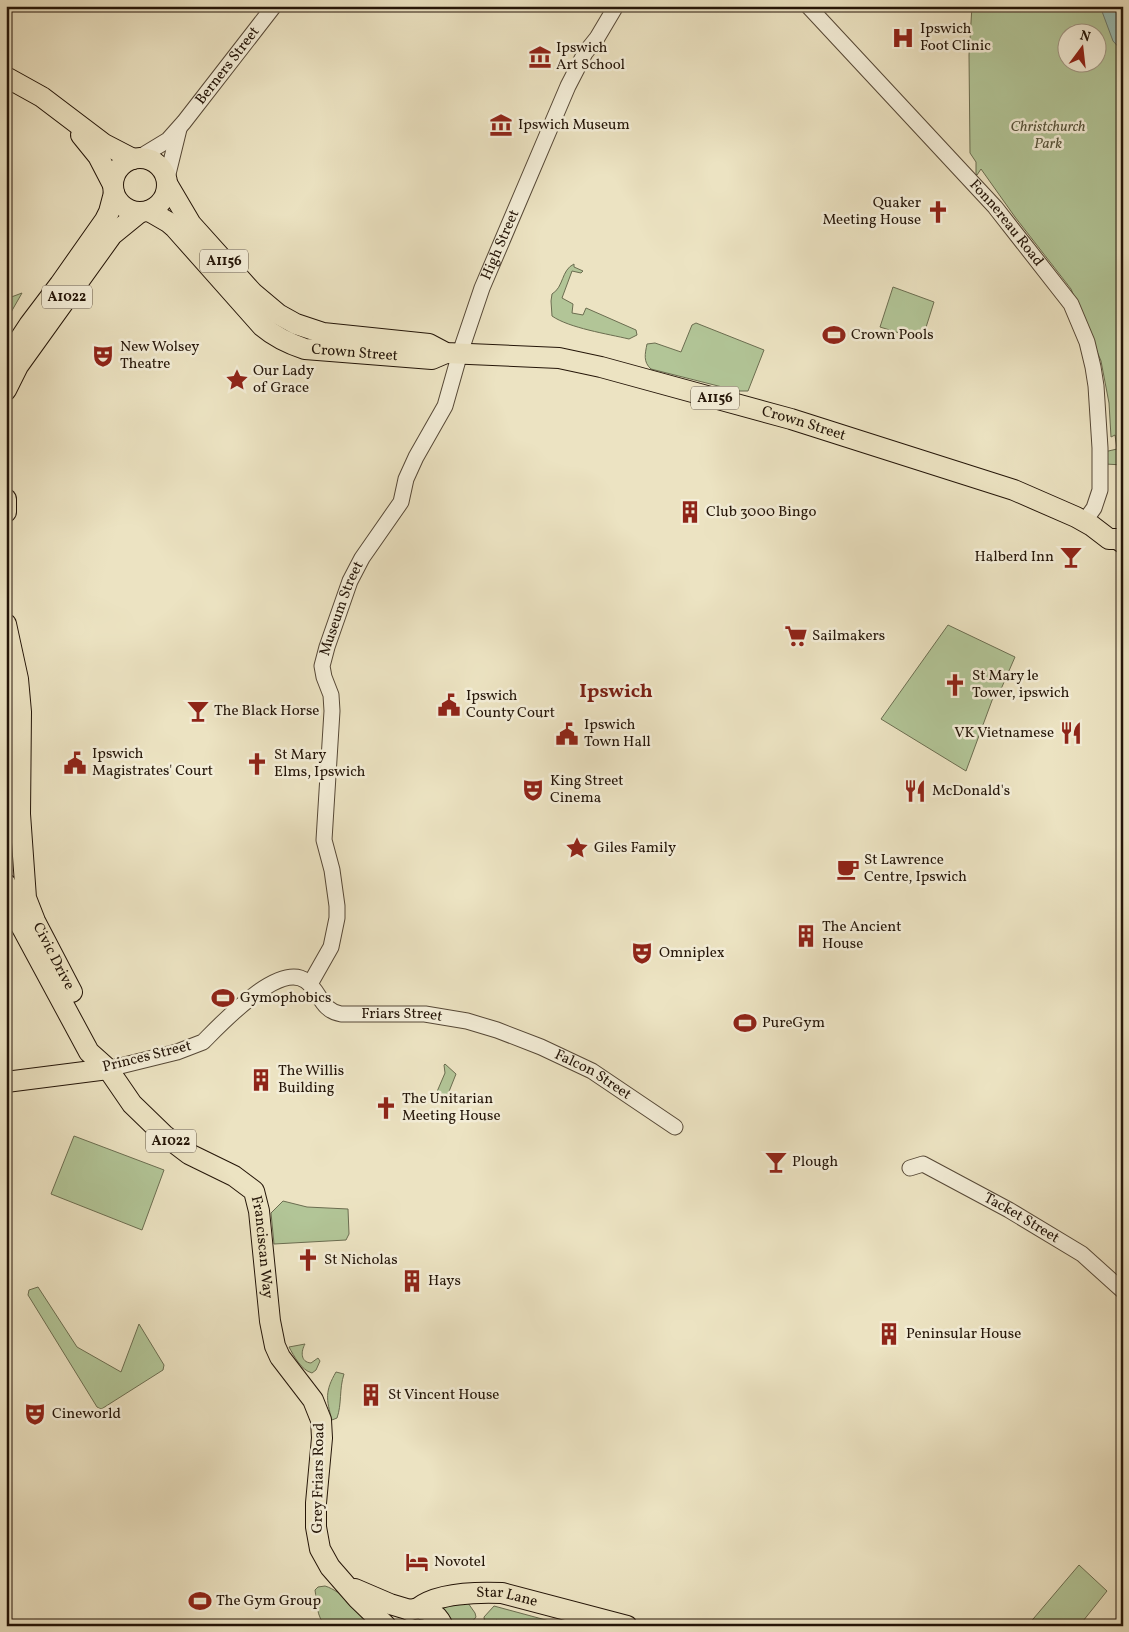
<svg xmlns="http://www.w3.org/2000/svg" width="1129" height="1632" font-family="Vollkorn,serif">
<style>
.green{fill:#b2c597;stroke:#6b6d50;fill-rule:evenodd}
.water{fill:#99beb6;stroke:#6a7a70}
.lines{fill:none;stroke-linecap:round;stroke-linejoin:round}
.minor-casing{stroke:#564836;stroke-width:17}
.major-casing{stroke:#241508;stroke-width:22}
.minor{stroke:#f3edd7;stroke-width:15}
.major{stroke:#ece3c2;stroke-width:20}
.labels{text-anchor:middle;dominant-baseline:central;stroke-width:5;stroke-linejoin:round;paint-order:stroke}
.shield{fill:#f3edd7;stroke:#625646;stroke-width:1}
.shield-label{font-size:14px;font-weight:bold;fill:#241508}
.poi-label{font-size:15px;fill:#241508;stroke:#f3edd7;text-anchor:start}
.street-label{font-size:15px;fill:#241508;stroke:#f3edd7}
.park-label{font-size:15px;font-style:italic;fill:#56533a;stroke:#f3edd7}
.district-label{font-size:20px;font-weight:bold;fill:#7a1f14;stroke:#f3edd7}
</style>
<rect width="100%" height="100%" fill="#ece3c2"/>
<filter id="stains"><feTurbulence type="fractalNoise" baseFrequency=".004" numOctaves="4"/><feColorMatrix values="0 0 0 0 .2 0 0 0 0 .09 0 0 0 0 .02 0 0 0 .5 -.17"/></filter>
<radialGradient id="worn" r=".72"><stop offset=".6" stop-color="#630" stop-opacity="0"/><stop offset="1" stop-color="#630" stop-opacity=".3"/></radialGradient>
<path class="green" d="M972 6H1123V465L1105 464 1104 452 1117 449 1115 435 1111 437 1109 403 1101 361 1071 289 1015 217 981 169 977 175 976 174V162L970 153 969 55ZM1066 32H1096V62H1066Z
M574 264V267L583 271 581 273 572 271 562 298 573 304 572 313 583 315 586 308 636 330 637 335 629 339C608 334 569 328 552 316L551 301 552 294C564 287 561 270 574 264Z
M893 287 934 302 922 340 880 327Z
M22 293 6 321V299Z
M696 323 764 350 748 391H738L651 369C643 362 645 354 647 344L655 343 681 352 692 325Z
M948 625 1015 657 998 696 994 695 966 771 881 719Z
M445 1064 456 1074 446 1099 436 1094 445 1073 444 1065Z
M74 1136 164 1170 142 1230 51 1194Z
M283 1201 307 1207 348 1209 349 1234 346 1240 274 1244 271 1213Z
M38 1287 77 1347 121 1372 139 1324 164 1365 163 1370 103 1408 101 1409 97 1407 28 1295 29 1290Z
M305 1344C301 1351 300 1362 311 1363L318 1358 320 1361 316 1370 312 1373C301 1370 294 1356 289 1347Z
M336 1372 344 1374C339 1389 342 1404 337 1418L332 1420C326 1399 325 1391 336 1372Z
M1079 1565 1107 1591 1079 1626H1029L1028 1625Z
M325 1586C342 1591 362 1614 375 1626H326C316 1617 317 1602 315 1590L318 1587Z
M468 1603 475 1613 476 1617C470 1626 461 1626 451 1626L437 1605Z
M494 1606 568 1626H515L496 1620 494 1626H485L484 1617Z"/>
<path class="water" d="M1100 6H1123V52L1113 41Z"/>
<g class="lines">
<defs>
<g id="minor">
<path id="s1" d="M808 6 995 207 1071 304 1087 342 1093 367 1096 386 1100 448V490L1094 508 1084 522"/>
<path id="s2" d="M140 157 168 140 184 122 274 6"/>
<path d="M167 178 179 129"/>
<path id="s3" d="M310 984 331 947 337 918V906L332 870 324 840 332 711 331 695 324 677 322 666 327 647 350 581 362 558 401 502 406 479 416 457 445 406 460 353 482 288 568 86 585 53 597 38 616 6"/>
<path id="s4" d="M108 1069 177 1052 203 1042C221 1024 279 961 306 981 321 992 320 1010 341 1014H425L467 1021 497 1030 541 1047 592 1071 675 1127"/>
<path id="s5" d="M910 1168 923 1164 1009 1210 1082 1254 1123 1291"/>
</g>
<g id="major">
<path d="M6 77 42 97 104 144 133 159"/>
<path d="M81 135 98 156 112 183"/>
<circle cx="140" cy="185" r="27"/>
<path id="s6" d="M168 185 191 224 253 293 278 314 296 324 323 333 429 344 446 353 559 358 601 367 791 419 1014 490 1076 517 1092 526 1109 539H1117L1123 543"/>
<path id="s7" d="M149 211 168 222 175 228 262 326C275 337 290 344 305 349L432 359 446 353"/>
<path d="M6 360 29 325 60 284 105 220 109 212 114 193"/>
<path d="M6 390 18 366 112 235 139 213"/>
<path d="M6 499V512"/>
<path id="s8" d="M6 624 18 679 21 712 20 814 26 898 35 921 72 992"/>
<path id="s9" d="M6 884 13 911 89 1052 108 1069 132 1104 164 1135 189 1154 234 1176 254 1191 259 1211 270 1321 275 1346 280 1357 313 1400 321 1420 322 1438 316 1503V1527L320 1549 330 1567 357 1598 386 1626"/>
<path d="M6 1082 108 1069"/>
<path d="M355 1589 390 1604 410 1610"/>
<path id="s10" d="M418 1608C437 1593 478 1592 502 1593L627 1626"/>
<path d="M409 1610C423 1606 436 1611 443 1626"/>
</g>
</defs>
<use href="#minor" class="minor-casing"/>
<use href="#major" class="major-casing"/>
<use href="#minor" class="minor"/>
<use href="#major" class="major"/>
</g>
<defs>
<symbol id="hospital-bare" viewBox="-9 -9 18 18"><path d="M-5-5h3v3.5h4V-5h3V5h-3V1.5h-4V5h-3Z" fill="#8f2418" stroke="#f3edd7" stroke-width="2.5" paint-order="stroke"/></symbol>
<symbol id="museum-bare" viewBox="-9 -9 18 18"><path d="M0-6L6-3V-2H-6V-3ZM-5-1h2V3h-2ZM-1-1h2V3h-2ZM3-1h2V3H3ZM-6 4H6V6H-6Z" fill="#8f2418" stroke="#f3edd7" stroke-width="2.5" paint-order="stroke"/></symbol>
<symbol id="church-bare" viewBox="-9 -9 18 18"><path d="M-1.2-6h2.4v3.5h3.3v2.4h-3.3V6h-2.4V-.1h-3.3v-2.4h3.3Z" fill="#8f2418" stroke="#f3edd7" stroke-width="2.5" paint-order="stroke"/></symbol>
<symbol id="stadium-bare" viewBox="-9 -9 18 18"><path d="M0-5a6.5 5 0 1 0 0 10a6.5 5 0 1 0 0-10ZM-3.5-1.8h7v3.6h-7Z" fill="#8f2418" stroke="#f3edd7" stroke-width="2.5" paint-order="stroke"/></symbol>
<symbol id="theatre-bare" viewBox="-9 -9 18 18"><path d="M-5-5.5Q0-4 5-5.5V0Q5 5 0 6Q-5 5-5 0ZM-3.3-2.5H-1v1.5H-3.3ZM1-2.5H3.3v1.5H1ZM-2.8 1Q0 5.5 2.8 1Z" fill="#8f2418" stroke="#f3edd7" stroke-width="2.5" paint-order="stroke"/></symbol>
<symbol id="sight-bare" viewBox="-9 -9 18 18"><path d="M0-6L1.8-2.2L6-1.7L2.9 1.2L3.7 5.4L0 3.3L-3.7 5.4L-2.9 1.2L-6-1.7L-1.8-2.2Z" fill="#8f2418" stroke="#f3edd7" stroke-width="2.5" paint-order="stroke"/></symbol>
<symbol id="building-bare" viewBox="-9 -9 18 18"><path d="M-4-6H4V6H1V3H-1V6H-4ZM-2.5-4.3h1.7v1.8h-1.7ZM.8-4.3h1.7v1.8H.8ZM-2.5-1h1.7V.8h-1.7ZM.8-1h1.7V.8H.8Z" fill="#8f2418" stroke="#f3edd7" stroke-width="2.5" paint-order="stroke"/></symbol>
<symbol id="bar-bare" viewBox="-9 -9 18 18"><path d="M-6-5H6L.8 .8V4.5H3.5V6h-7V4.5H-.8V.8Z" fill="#8f2418" stroke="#f3edd7" stroke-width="2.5" paint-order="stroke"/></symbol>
<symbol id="supermarket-bare" viewBox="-9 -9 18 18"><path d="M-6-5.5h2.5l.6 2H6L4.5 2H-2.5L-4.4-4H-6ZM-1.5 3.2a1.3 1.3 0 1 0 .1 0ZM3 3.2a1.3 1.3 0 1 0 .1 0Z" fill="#8f2418" stroke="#f3edd7" stroke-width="2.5" paint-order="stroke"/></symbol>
<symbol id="civic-bare" viewBox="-9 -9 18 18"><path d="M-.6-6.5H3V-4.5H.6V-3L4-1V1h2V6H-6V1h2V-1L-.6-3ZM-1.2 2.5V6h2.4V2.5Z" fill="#8f2418" stroke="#f3edd7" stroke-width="2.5" paint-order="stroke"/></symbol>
<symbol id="restaurant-bare" viewBox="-9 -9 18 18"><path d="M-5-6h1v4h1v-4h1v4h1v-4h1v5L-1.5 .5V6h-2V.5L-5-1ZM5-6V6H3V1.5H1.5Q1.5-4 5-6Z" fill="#8f2418" stroke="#f3edd7" stroke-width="2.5" paint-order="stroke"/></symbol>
<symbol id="cafe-bare" viewBox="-9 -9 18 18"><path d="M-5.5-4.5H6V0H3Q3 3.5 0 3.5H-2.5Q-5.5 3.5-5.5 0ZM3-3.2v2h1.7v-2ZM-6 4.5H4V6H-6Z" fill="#8f2418" stroke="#f3edd7" stroke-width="2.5" paint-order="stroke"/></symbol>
<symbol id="hotel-bare" viewBox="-9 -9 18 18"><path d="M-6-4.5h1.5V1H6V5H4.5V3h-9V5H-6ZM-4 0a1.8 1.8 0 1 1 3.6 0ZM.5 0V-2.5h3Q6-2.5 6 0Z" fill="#8f2418" stroke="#f3edd7" stroke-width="2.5" paint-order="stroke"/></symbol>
</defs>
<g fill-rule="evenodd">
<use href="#hospital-bare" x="887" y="22" width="32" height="32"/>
<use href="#museum-bare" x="524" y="41" width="32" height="32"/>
<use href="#museum-bare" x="485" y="109" width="32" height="32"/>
<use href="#church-bare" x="922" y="196" width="32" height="32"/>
<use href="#stadium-bare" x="818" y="319" width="32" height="32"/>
<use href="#theatre-bare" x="87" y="340" width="32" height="32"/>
<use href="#sight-bare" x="221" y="364" width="32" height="32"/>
<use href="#building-bare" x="674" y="496" width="32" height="32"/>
<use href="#bar-bare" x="1055" y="541" width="32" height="32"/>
<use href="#supermarket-bare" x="780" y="620" width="32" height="32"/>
<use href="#church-bare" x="939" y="669" width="32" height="32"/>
<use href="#civic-bare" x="433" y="689" width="32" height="32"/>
<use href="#bar-bare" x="182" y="695" width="32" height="32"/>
<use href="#restaurant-bare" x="1055" y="717" width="32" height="32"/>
<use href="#civic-bare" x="551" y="718" width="32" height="32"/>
<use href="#civic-bare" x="59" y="747" width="32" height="32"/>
<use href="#church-bare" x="241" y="748" width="32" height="32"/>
<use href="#theatre-bare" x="517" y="774" width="32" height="32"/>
<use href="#restaurant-bare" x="899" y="775" width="32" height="32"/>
<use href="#sight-bare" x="561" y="832" width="32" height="32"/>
<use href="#cafe-bare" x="832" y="853" width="32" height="32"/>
<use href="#building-bare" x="790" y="920" width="32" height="32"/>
<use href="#theatre-bare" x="626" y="937" width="32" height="32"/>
<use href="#stadium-bare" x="207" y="982" width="32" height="32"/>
<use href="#stadium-bare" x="729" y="1007" width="32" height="32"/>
<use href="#building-bare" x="245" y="1064" width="32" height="32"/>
<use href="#church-bare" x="370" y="1092" width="32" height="32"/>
<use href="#bar-bare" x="760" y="1146" width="32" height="32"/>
<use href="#church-bare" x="292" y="1244" width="32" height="32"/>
<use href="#building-bare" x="396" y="1265" width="32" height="32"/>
<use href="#building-bare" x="873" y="1318" width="32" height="32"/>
<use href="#building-bare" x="355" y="1379" width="32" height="32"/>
<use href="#theatre-bare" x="19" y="1398" width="32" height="32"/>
<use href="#hotel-bare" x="401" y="1546" width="32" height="32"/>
<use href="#stadium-bare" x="184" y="1585" width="32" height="32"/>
</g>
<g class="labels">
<g class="shield">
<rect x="200" y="249.5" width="48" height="23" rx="4"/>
<rect x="42" y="285.5" width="50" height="23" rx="4"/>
<rect x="691" y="386.5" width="48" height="23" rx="4"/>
<rect x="146" y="1129.5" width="50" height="23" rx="4"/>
</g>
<g class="shield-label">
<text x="224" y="261">A1156</text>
<text x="67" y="297">A1022</text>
<text x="715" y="398">A1156</text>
<text x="171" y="1141">A1022</text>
</g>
<g class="poi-label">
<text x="920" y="29">Ipswich<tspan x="920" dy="17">Foot Clinic</tspan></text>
<text x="556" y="48">Ipswich<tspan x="556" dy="17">Art School</tspan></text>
<text x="518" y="125">Ipswich Museum</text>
<text x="921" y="203" text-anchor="end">Quaker<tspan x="921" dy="17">Meeting House</tspan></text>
<text x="851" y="335">Crown Pools</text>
<text x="120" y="347">New Wolsey<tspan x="120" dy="17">Theatre</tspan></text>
<text x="253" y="371">Our Lady<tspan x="253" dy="17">of Grace</tspan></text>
<text x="706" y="512">Club 3000 Bingo</text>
<text x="1054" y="557" text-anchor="end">Halberd Inn</text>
<text x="812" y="636">Sailmakers</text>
<text x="972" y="676">St Mary le<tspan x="972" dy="17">Tower, ipswich</tspan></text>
<text x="466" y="696">Ipswich<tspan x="466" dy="17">County Court</tspan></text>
<text x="214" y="711">The Black Horse</text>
<text x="584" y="725">Ipswich<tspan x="584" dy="17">Town Hall</tspan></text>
<text x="1054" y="733" text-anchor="end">VK Vietnamese</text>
<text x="92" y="754">Ipswich<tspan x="92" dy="17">Magistrates' Court</tspan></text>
<text x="274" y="755">St Mary<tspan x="274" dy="17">Elms, Ipswich</tspan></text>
<text x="550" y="781">King Street<tspan x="550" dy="17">Cinema</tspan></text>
<text x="932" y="791">McDonald's</text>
<text x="594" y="848">Giles Family</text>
<text x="864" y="860">St Lawrence<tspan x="864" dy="17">Centre, Ipswich</tspan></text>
<text x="822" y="927">The Ancient<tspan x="822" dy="17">House</tspan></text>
<text x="659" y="953">Omniplex</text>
<text x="240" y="998">Gymophobics</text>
<text x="762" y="1023">PureGym</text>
<text x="278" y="1071">The Willis<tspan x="278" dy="17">Building</tspan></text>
<text x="402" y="1099">The Unitarian<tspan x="402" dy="17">Meeting House</tspan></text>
<text x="792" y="1162">Plough</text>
<text x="324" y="1260">St Nicholas</text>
<text x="428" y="1281">Hays</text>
<text x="906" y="1334">Peninsular House</text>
<text x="388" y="1395">St Vincent House</text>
<text x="52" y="1414">Cineworld</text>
<text x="434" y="1562">Novotel</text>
<text x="216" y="1601">The Gym Group</text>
</g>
<g class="street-label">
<text stroke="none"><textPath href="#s2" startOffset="128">Berners Street</textPath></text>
<text stroke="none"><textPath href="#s1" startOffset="294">Fonnereau Road</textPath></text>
<text stroke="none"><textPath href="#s3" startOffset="788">High Street</textPath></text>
<text stroke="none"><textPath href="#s7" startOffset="261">Crown Street</textPath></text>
<text stroke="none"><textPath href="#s6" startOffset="712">Crown Street</textPath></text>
<text stroke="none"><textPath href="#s3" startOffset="388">Museum Street</textPath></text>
<text stroke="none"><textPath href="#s8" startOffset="340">Civic Drive</textPath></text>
<text stroke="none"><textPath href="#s4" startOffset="336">Friars Street</textPath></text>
<text transform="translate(147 1057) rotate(-14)">Princes Street</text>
<text stroke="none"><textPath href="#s4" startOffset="539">Falcon Street</textPath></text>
<text stroke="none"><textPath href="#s5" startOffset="126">Tacket Street</textPath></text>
<text stroke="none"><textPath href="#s9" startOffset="464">Franciscan Way</textPath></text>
<text transform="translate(319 1478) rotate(-89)">Grey Friars Road</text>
<text stroke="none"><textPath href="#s10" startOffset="92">Star Lane</textPath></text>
</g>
<g class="park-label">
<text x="1048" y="127">Christchurch<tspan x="1048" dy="17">Park</tspan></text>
</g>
<g class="district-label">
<text x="616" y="692">Ipswich</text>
</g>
</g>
<rect width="1129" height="1632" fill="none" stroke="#ece3c2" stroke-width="25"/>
<rect x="8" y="8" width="1114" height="1617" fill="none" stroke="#241508" stroke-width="2.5"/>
<rect x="12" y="12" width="1104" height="1607" fill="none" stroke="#241508"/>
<g transform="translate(1082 48) rotate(15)"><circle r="24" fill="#f3edd7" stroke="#a09784"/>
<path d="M0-4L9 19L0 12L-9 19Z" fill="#8f2418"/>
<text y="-8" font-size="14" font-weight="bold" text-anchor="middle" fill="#241508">N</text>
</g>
<rect width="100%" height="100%" filter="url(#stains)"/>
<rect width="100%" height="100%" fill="url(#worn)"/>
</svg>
